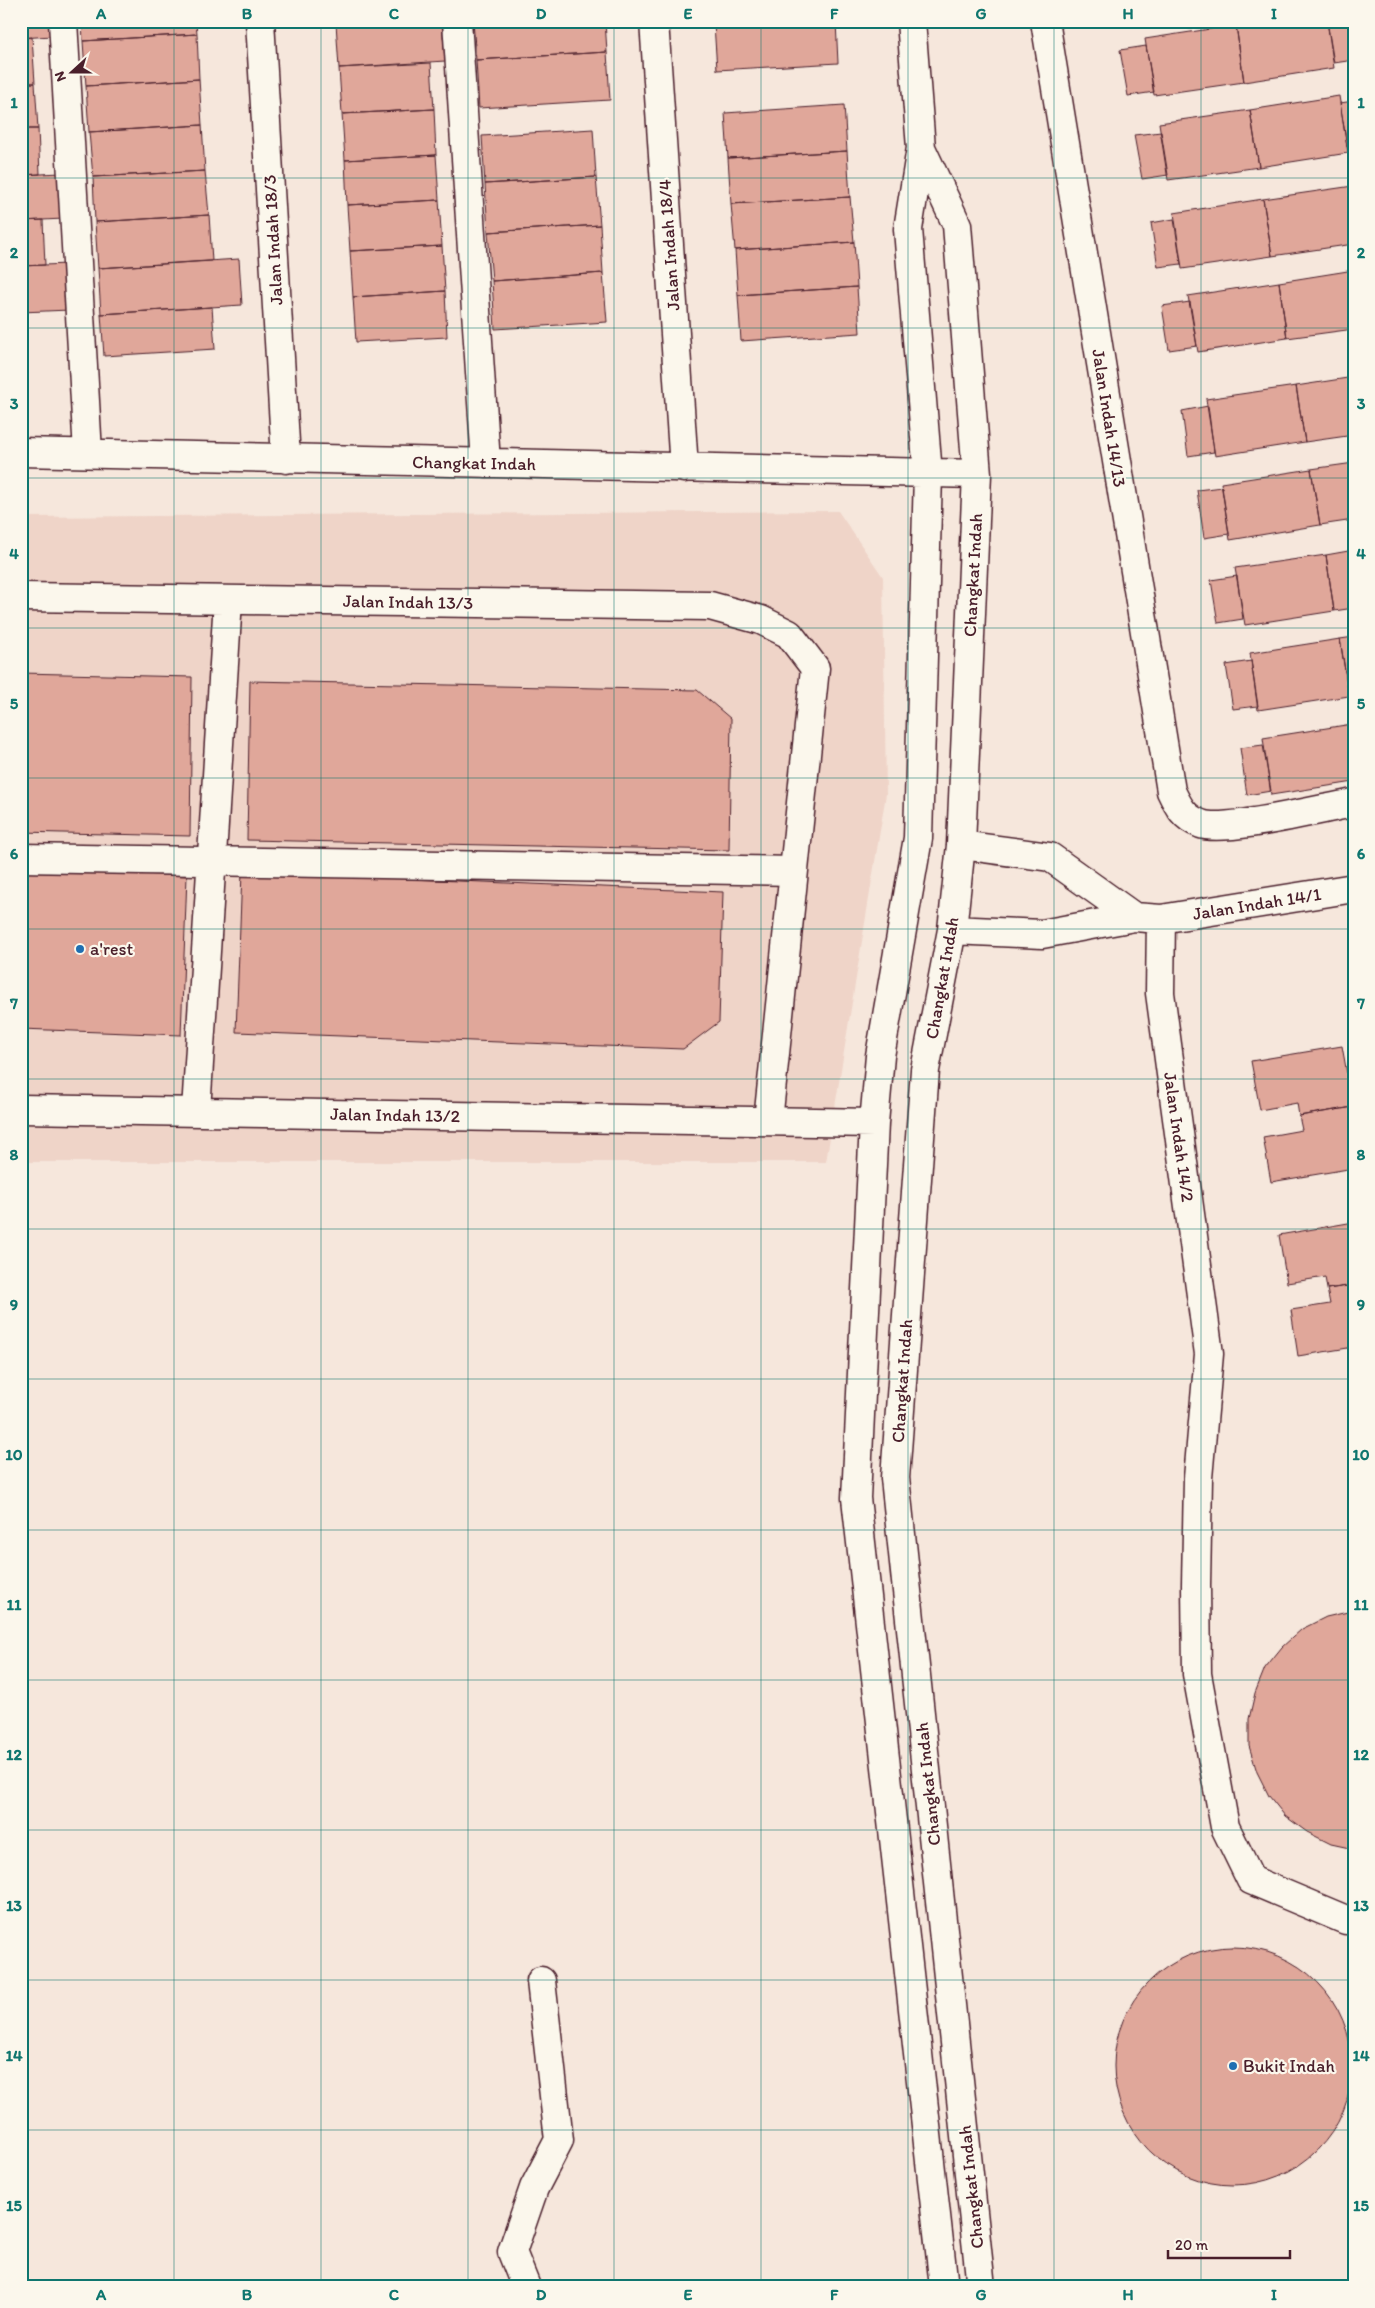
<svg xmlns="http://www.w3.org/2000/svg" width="1375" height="2308" font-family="Itim,sans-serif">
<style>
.built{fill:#efd4c8}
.building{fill:#e0a79a;stroke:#4a1f2b}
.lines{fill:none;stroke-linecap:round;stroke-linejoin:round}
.minor-casing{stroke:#4a1f2b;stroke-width:31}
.minor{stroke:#fbf7ec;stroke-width:28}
.grid{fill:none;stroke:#0f766e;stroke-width:1;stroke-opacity:0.55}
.poi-dot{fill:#1f6fb2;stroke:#fbf7ec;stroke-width:2}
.labels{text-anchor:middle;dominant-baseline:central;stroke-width:4.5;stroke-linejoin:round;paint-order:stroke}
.street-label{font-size:18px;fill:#4a1f2b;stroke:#fbf7ec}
.poi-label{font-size:18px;fill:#4a1f2b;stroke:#fbf7ec;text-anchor:start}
.neatline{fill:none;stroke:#0f766e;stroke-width:2}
.grid-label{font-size:16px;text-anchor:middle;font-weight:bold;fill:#0f766e}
</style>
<rect width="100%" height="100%" fill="#f6e7dc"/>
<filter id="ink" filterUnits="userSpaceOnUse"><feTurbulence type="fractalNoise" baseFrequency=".02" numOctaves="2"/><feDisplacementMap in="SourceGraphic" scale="10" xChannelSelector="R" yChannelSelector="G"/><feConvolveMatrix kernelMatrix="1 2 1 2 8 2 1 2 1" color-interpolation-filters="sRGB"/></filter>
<g filter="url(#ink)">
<path class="built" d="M838 511 883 577 886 794 826 1162H21V517Z"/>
<path class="building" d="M21 21H51L52 36 21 38Z
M82 21H196L197 34 83 41Z
M363 21H442L445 61 339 68 336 23Z
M473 21H605L607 52 476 60Z
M714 21H753L714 24Z
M753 21H836L838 63 717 70 714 24Z
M1262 21H1327L1334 68 1244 82 1236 25Z
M1327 21H1351L1354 60 1334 63Z
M1236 25 1244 82 1154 95 1145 39Z
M197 34 199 79 86 86 83 41Z
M32 37 35 83H21V38Z
M1146 46 1154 92 1128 96 1120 50Z
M607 52 610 100 479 108 476 60Z
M431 63 434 109 342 114 339 68Z
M199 79 202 125 89 132 86 86Z
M21 83H35L38 129H21Z
M1339 96 1348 153 1259 167 1250 110Z
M1354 101V146L1347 147 1340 103Z
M844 105 847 151 728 158 725 113Z
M434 109 436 155 345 160 342 114Z
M1250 110 1259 167 1168 180 1159 123Z
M202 125 205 171 93 177 89 132Z
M21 129H38L40 174 21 175Z
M593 129 596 177 485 184 482 136Z
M1161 132 1168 175 1142 179 1134 135Z
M847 151 850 197 731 204 728 158Z
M436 155 439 200 347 205 345 160Z
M205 171 209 215 95 222 93 177Z
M61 173 64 219 21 221V175Z
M596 177 600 225 488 232 485 184Z
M1353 186 1354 244 1272 256 1263 199Z
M850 197 854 242 735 250 731 204Z
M1263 199 1272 256 1182 269 1174 213Z
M439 200 442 246 350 251 347 205Z
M209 215 212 261 98 268 95 222Z
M1174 219 1181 264 1158 267 1151 223Z
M43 220 45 265 21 266V221Z
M600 225 603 273 492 281 488 232Z
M854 242 857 287 738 295 735 250Z
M442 246 445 291 353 297 350 251Z
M239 259 242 305 101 314 98 268Z
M68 264 70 310 21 312V266Z
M1354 270V329L1287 338 1279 282Z
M603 273 607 322 495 329 492 281Z
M1279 282 1287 338 1198 352 1188 296Z
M857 287 860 333 741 341 738 295Z
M445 291 447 337 356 342 353 297Z
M1190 302 1197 346 1169 350 1162 306Z
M212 307 215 349 104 356 101 314Z
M1354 377V435L1305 442 1296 386Z
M1296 386 1305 442 1215 456 1206 399Z
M1208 406 1214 452 1188 456 1182 411Z
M1354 463V520L1320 525 1311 469Z
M1311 469 1320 525 1230 540 1221 483Z
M1222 487 1229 534 1204 538 1197 490Z
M1354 550V608L1334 611 1326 555Z
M1326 555 1334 611 1245 625 1235 568Z
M1237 576 1243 619 1218 623 1211 580Z
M1354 637V695L1349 696 1340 639Z
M1340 639 1349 696 1258 710 1250 653Z
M1251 661 1258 706 1233 709 1226 665Z
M21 673 192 677 190 836 21 832Z
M250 681 697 690 731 719 729 850 247 840Z
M1352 724 1354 782 1271 795 1263 738Z
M1263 745 1271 791 1247 795 1240 748Z
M21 869 187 876 181 1035 21 1029Z
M242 872 723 892 719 1022 683 1049 236 1032Z
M1342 1046 1353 1107 1299 1116 1297 1103 1260 1110 1251 1061Z
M1353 1107 1354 1168 1271 1182 1263 1137 1302 1130 1299 1116Z
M1354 1222V1285L1327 1289 1325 1277 1287 1283 1279 1235Z
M1354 1285V1347L1298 1356 1291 1310 1330 1304 1327 1289Z
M1352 1611H1354V1849L1331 1844 1307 1832 1285 1816 1269 1796 1257 1772 1249 1746V1719L1255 1693 1265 1668 1282 1647 1302 1629 1326 1617Z
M1114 2066a119 119 0 1 1 238 0a119 119 0 1 1-238 0Z"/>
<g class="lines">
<defs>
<path id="minor" d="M63 21 88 453
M260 21 286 459
M457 21 486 463
M654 21 684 468
M911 21 921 148 908 229 928 474 918 838 880 1056 874 1123 856 1498 944 2287
M1045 21 1171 791C1178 806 1184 818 1201 824 1224 833 1324 808 1354 803
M921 148 957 225 977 474 961 845 952 930 925 1070 895 1478 981 2287
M21 452 977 474
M21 597 710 606 761 620 789 634 815 668 768 1121
M961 845 1050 857 1134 917
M21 858 794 871
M1161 919 1160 993 1209 1354 1198 1478 1196 1585 1197 1674 1225 1827 1251 1880 1346 1920
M952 930 1042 934 1134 917 1161 919 1354 888
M21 1109 874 1123
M196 1111 228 600
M526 2287 512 2252 534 2188 559 2140 541 1981"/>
</defs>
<use href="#minor" class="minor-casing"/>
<use href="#minor" class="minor"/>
</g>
</g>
<path class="grid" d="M174 21V2287M321 21V2287M468 21V2287M614 21V2287M761 21V2287M908 21V2287M1054 21V2287M1201 21V2287M21 178H1354M21 328H1354M21 478H1354M21 628H1354M21 778H1354M21 929H1354M21 1079H1354M21 1229H1354M21 1379H1354M21 1530H1354M21 1680H1354M21 1830H1354M21 1980H1354M21 2130H1354"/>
<g class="poi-dot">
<circle cx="80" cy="949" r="5"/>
<circle cx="1233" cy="2066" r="5"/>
</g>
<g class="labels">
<g class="street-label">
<text transform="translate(273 240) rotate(-93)">Jalan Indah 18/3</text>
<text transform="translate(669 245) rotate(-94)">Jalan Indah 18/4</text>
<text transform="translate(1109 418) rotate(81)">Jalan Indah 14/13</text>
<text transform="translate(474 463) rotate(1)">Changkat Indah</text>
<text transform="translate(973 575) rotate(-87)">Changkat Indah</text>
<text transform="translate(408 602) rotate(1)">Jalan Indah 13/3</text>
<text transform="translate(1257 904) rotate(-9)">Jalan Indah 14/1</text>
<text transform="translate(942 978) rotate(-80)">Changkat Indah</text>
<text transform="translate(395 1115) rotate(1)">Jalan Indah 13/2</text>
<text transform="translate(1179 1137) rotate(82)">Jalan Indah 14/2</text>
<text transform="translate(902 1381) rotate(-86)">Changkat Indah</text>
<text transform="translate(928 1784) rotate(-96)">Changkat Indah</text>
<text transform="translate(971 2187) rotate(-96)">Changkat Indah</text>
</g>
<g class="poi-label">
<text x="90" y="949">a'rest</text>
<text x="1243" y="2066">Bukit Indah</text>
</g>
</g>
<rect width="1375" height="2308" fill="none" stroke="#fbf7ec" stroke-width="55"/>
<g transform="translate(72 72) rotate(249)" stroke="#fbf7ec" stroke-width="4" paint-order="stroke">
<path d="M0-4L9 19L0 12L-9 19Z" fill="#4a1f2b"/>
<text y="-8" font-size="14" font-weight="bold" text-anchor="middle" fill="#4a1f2b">N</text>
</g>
<path d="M1168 2250v8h122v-8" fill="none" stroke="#4a1f2b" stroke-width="2.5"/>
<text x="1175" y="2250" font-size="15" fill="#4a1f2b" stroke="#fbf7ec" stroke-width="4" paint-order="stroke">20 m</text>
<rect x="28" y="28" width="1320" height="2252" class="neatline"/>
<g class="grid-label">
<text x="101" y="19">A</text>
<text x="247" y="19">B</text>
<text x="394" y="19">C</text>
<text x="541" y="19">D</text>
<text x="688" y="19">E</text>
<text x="834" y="19">F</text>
<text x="981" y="19">G</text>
<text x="1128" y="19">H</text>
<text x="1274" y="19">I</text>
<text x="14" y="108">1</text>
<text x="1361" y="108">1</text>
<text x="14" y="258">2</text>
<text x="1361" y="258">2</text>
<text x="14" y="409">3</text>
<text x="1361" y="409">3</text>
<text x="14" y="559">4</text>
<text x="1361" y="559">4</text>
<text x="14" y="709">5</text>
<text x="1361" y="709">5</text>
<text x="14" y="859">6</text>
<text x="1361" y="859">6</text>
<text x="14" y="1009">7</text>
<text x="1361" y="1009">7</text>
<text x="14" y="1160">8</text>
<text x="1361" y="1160">8</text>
<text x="14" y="1310">9</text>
<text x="1361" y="1310">9</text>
<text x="14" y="1460">10</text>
<text x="1361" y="1460">10</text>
<text x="14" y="1610">11</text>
<text x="1361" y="1610">11</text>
<text x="14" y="1760">12</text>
<text x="1361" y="1760">12</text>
<text x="14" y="1911">13</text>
<text x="1361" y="1911">13</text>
<text x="14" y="2061">14</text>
<text x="1361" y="2061">14</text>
<text x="14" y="2211">15</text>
<text x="1361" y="2211">15</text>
<text x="101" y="2300">A</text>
<text x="247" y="2300">B</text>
<text x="394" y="2300">C</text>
<text x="541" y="2300">D</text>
<text x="688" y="2300">E</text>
<text x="834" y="2300">F</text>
<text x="981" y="2300">G</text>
<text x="1128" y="2300">H</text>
<text x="1274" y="2300">I</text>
</g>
</svg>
